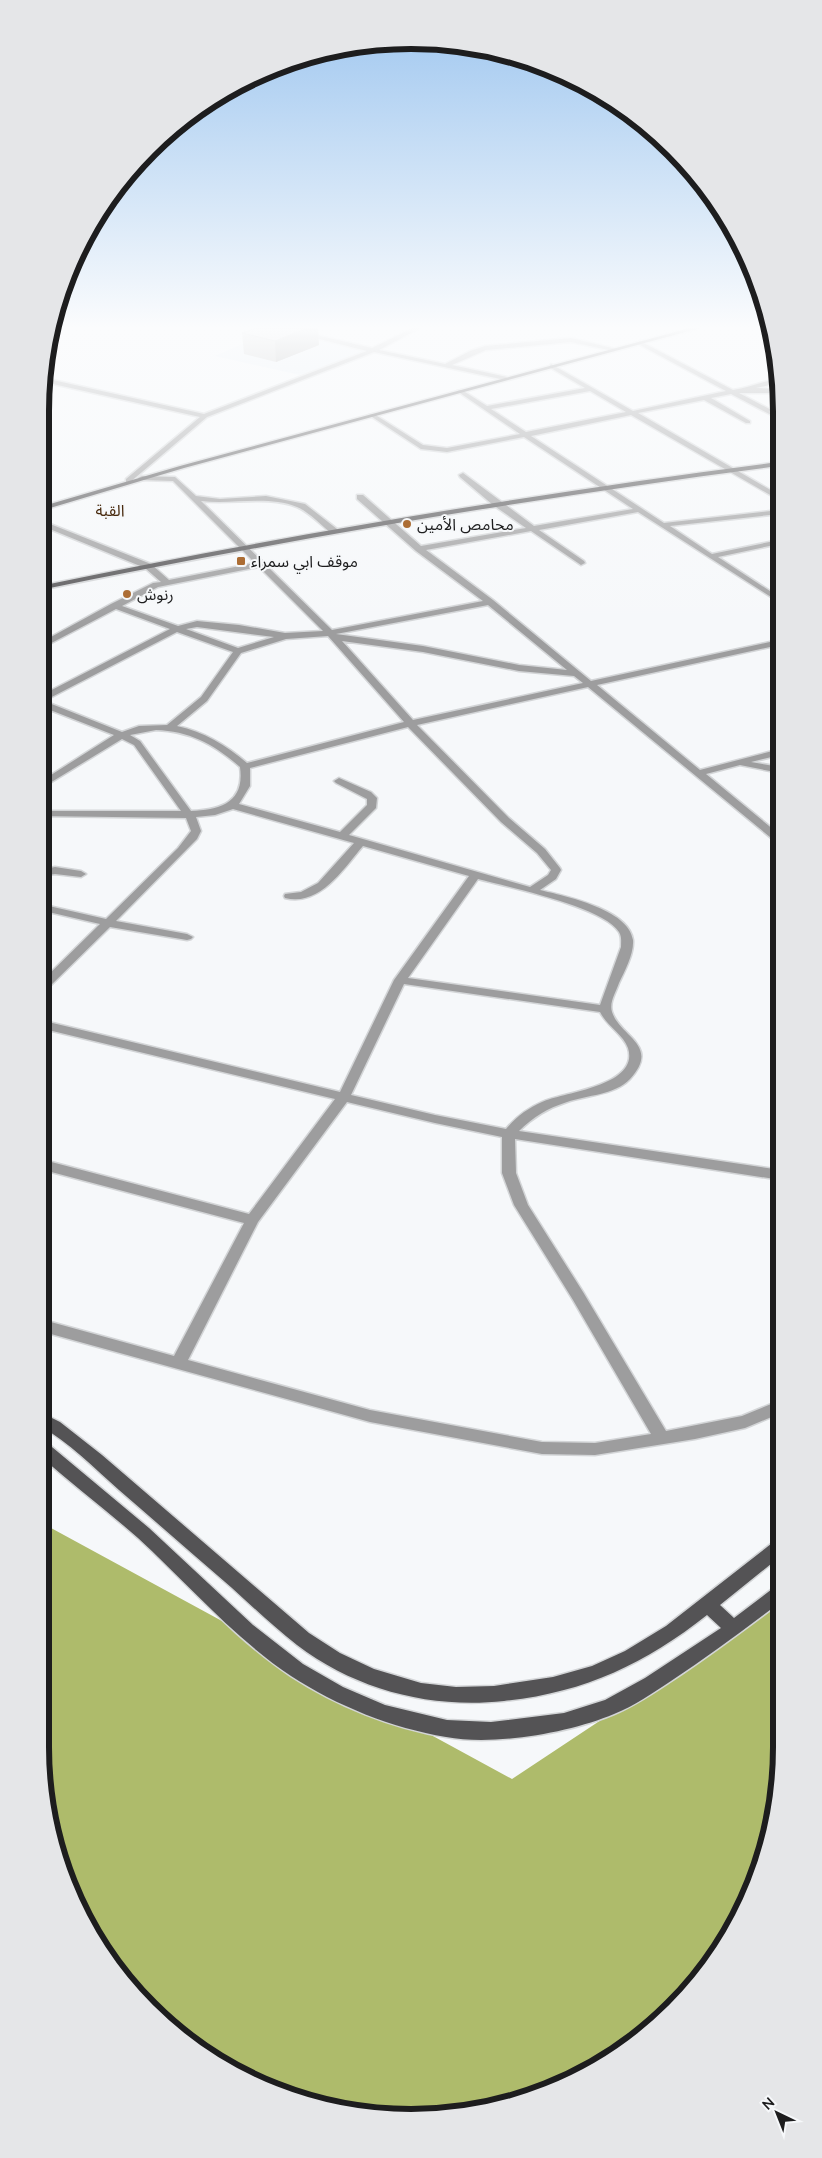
<svg xmlns="http://www.w3.org/2000/svg" width="822" height="2158" font-family="Mulish,'Noto Sans Arabic',sans-serif">
<style>
.built{fill:#e5edf5}
.forest{fill:#aebb6b}
.lines{fill:none;stroke-linecap:round;stroke-linejoin:round}
.minor-casing{stroke:#d3d5d7;stroke-width:3}
.major-casing{stroke:#d3d5d7;stroke-width:3}
.minor{fill:#9d9d9e;fill-rule:evenodd}
.major{fill:#545355;fill-rule:evenodd}
.wall{fill:#aeacab}
.shaded-wall{fill:#8d8c8b}
.building{fill:#cac8c7;stroke:#8d8c8b}
.poi-dot{fill:#ac6d34;stroke:#f6f8fa;stroke-width:2}
.labels{text-anchor:middle;dominant-baseline:central;stroke-width:4;stroke-linejoin:round;paint-order:stroke}
.far-neighbourhood-label{font-size:16px;fill:#492b0f;stroke:#f6f8fa}
.far-poi-label{font-size:16px;fill:#1d1d1e;stroke:#f6f8fa;text-anchor:start}
.rim{fill:none;stroke:#1d1d1e;stroke-width:6}
</style>
<rect width="100%" height="100%" fill="#f6f8fa"/>
<path class="built" d="M281 331 366 351 300 375 215 356 256 338Z"/>
<path class="forest" d="M40 1522 512 1779 782 1600V1747L769 1843 744 1911 706 1973 617 2056 553 2090 484 2111 362 2115 292 2098 226 2068 132 1991 90 1932 60 1867 40 1747Z"/>
<g class="lines">
<defs>
<path id="minor" d="M276 328H286L372 348 413 328H420L379 350 445 364 470 351 485 346 571 338 616 349 613 351 571 342 486 350 452 365 507 377 505 380 374 352 207 417 129 483H126V479L200 417 44 382V378L204 414 367 351Z
M640 341 733 390C749 388 762 381 779 379V383L756 388 779 389V393H739L779 414V419L731 394 711 398 750 421V423H746L704 400 638 413 779 495V500L631 415 531 436 664 523 779 510V514L670 526 712 554 779 540V544L718 557 779 597V602L638 512 539 530 584 561 585 563 581 565 531 531 426 550 493 600 591 681 779 640V645L597 685 700 770 780 749V755L751 762 780 767V773L740 765 706 774 780 835V843L776 842 588 687 417 725 509 818 545 849 560 868 561 870 556 879 540 890C564 896 629 909 633 940 634 954 625 970 619 983 616 992 609 1002 612 1012 620 1037 661 1045 630 1079 615 1095 587 1095 567 1102 548 1108 533 1117 519 1131L781 1170V1180L515 1139 516 1173 528 1205 583 1292 666 1431 742 1416 781 1400V1413L745 1428 695 1439 595 1455 542 1454 370 1422 40 1331V1319L174 1356 244 1223 40 1169V1159L249 1214 335 1099 40 1028V1020L340 1092 394 980 469 876 363 846C344 868 320 907 285 898L284 896 285 894 301 892 318 883 354 843 233 809 215 815 196 817 201 831 197 839 116 921 187 934 193 937 191 939 187 940 110 927 44 992 40 994V983L100 924 40 910V904L106 919 178 848 191 831 186 818 40 816V812L44 811H181L134 745 122 739 40 789V782L114 735 40 706V696L170 629 116 609 40 649V643L111 604 153 583 161 582 145 568 40 525V520L151 564 169 580 255 563 173 481 142 480 138 478 142 476 175 477 196 496 220 499 266 496 305 504 337 529V533H331C321 525 309 512 297 507 267 495 233 505 201 501L332 630 483 601 416 551 357 499V495H363L421 546 526 528 493 505 460 477 459 475 463 473 534 526 633 509 524 437 447 452 421 449 369 415 374 414 423 445 447 448 520 434 457 391 462 390 487 406 585 388 549 367 551 364 633 411 726 391 638 344ZM590 391 626 412 526 432 491 409ZM259 567 323 631 285 633 239 625 197 621 178 626 122 606 158 587ZM488 605 567 670 519 665 423 646 336 634ZM197 627 274 637 238 648 186 629ZM177 632 233 652 201 697 167 725 139 726 122 732 44 701ZM328 636 404 722 247 763C226 745 204 732 177 726L207 701 241 653 286 639ZM342 641 423 652 519 671 574 676 583 683 413 720ZM408 727 501 822 537 853 551 870 548 875 530 887 349 835 376 808 377 798 371 792 339 778 334 781 336 783 367 799V805L340 832 239 804 250 786V768ZM156 730C190 731 215 745 240 767 245 802 221 810 191 811L140 741 130 735ZM478 879C508 887 604 907 619 932 622 937 621 942 621 947L600 1005 408 978ZM404 984 600 1012C607 1026 623 1034 628 1048 640 1086 564 1092 542 1102 528 1108 516 1117 506 1129L435 1115 351 1095ZM347 1102 435 1123 502 1137V1173L514 1205 573 1300 651 1434 595 1443 542 1442 370 1410 188 1360 258 1222Z
M55 867 81 871 86 874 81 877 55 874 40 876V870Z"/>
<path id="major" d="M690 328H700L184 468 40 511V507L180 466Z
M779 462V466C531 498 285 540 40 590V586C285 535 531 494 779 462Z
M40 1412 60 1422 102 1455 309 1633 340 1653 374 1669 421 1683 456 1687 494 1686 553 1677 592 1666 625 1651 666 1626 776 1540 782 1538V1555L720 1605 734 1618 776 1586 782 1584V1601C745 1629 709 1656 671 1681 653 1693 634 1706 614 1714 569 1733 494 1746 446 1737 392 1728 337 1706 291 1676 234 1638 188 1584 138 1538 106 1510 72 1484 40 1456V1441L46 1442 149 1528 253 1625 303 1664 343 1687 385 1705 447 1720 491 1722 564 1713 605 1700 645 1678 721 1628 707 1615C645 1664 583 1693 504 1701 431 1709 356 1690 297 1645 274 1627 253 1607 232 1588 194 1555 157 1523 119 1490 94 1468 69 1442 40 1426Z"/>
</defs>
<use href="#minor" class="minor-casing"/>
<use href="#major" class="major-casing"/>
<use href="#minor" class="minor"/>
<use href="#major" class="major"/>
</g>
<path class="wall" d="M242 333 319 345 276 362 244 354Z"/>
<path class="shaded-wall" d="M307 328H318L319 345 276 362 275 341Z"/>
<path class="building" d="M256 328H307L275 341 242 333Z"/>
<linearGradient id="sky" x2="0" y2="1"><stop stop-color="#9cc5ef"/><stop offset="0.52" stop-color="#fbfcfd"/><stop offset="1" stop-color="#fbfcfd" stop-opacity="0"/></linearGradient>
<rect width="822" height="630" fill="url(#sky)"/>
<g class="poi-dot">
<circle cx="407" cy="524" r="5"/>
<rect x="236" y="556" width="10" height="10" rx="2.5"/>
<circle cx="127" cy="594" r="5"/>
</g>
<g class="labels">
<g class="far-neighbourhood-label">
<text x="110" y="510">القبة</text>
</g>
<g class="far-poi-label">
<text x="417" y="524">محامص الأمين</text>
<text x="251" y="561">موقف ابي سمراء</text>
<text x="137" y="594">رنوش</text>
</g>
</g>
<path d="M0 0H822V2158H0ZM411 49H411A362 362 0 0 1 773 411V1747A362 362 0 0 1 411 2109H411A362 362 0 0 1 49 1747V411A362 362 0 0 1 411 49Z" fill="#e5e6e8" fill-rule="evenodd"/>
<path class="rim" d="M411 49H411A362 362 0 0 1 773 411V1747A362 362 0 0 1 411 2109H411A362 362 0 0 1 49 1747V411A362 362 0 0 1 411 49Z"/>
<g transform="translate(777 2113) rotate(317)" stroke="#f6f8fa" stroke-width="4" paint-order="stroke">
<path d="M0-4L9 19L0 12L-9 19Z" fill="#1d1d1e"/>
<text y="-8" font-size="14" font-weight="bold" text-anchor="middle" fill="#1d1d1e">N</text>
</g>
</svg>
